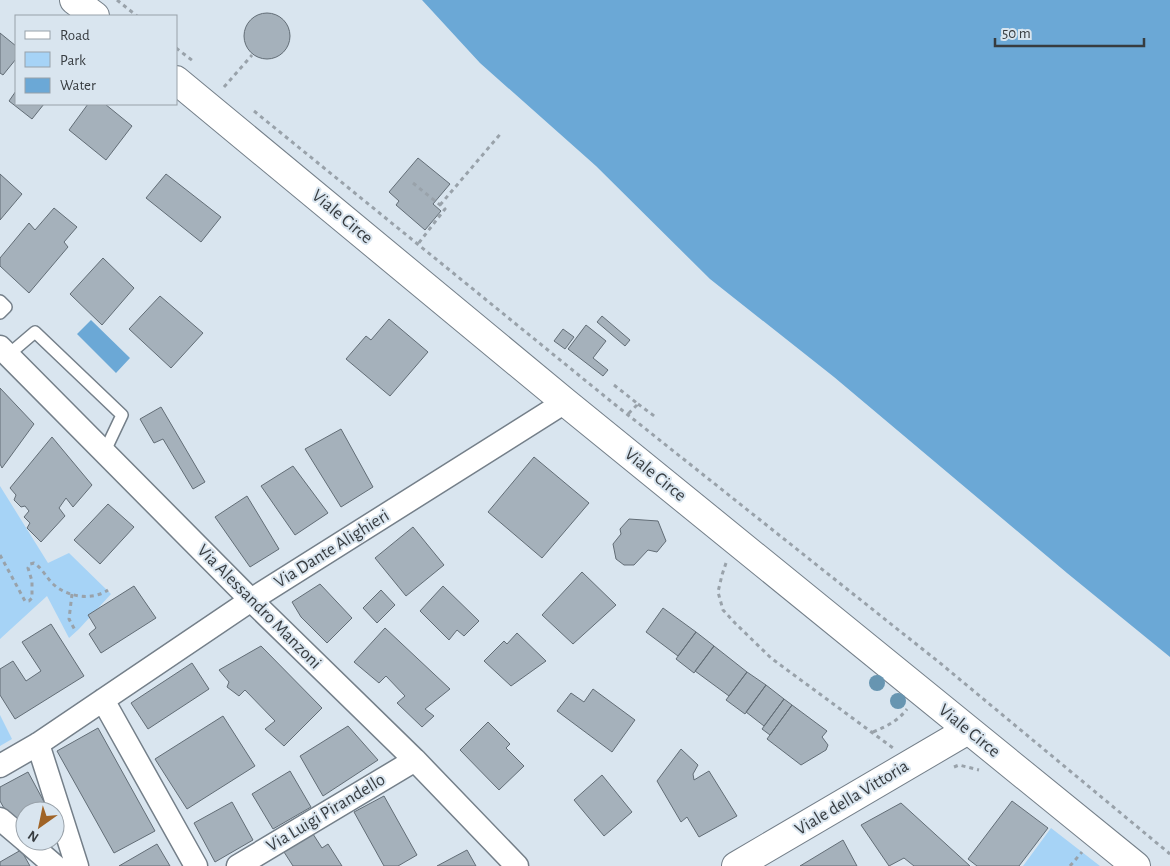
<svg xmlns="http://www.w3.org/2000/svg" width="1170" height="866" font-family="'Alegreya Sans',sans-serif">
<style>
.green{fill:#a6d3f6}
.water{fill:#6ba8d6}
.building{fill:#a5b1bb;stroke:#626d76}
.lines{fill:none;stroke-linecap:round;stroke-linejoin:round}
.service-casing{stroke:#747f89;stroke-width:14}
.minor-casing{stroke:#747f89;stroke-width:25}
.tertiary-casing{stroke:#747f89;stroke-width:30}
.path{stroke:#99a2aa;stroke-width:3;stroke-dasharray:4 4;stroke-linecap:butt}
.service{stroke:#fff;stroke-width:11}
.minor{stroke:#fff;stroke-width:22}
.tertiary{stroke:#fff;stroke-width:28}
.tree{fill:#6795b1}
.labels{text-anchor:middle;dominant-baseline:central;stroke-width:4;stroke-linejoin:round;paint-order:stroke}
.street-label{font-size:18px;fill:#373c40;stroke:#d9e5ef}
</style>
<rect width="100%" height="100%" fill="#d9e5ef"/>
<path class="green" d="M0 486 48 563 69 553 111 594 79 629 69 638 47 596 0 639Z
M0 715 12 739 0 746Z
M1051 828 1100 866H1023Z"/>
<path class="water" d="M422 0H1170V657L1067 573 834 377 710 279 596 166 480 63Z
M91 320 130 358 116 373 77 334Z"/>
<path class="building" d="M244 36a23 23 0 1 1 46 0a23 23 0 1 1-46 0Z
M0 33 16 46V59L3 75 0 73Z
M16 91V104H44L32 119 9 101Z
M88 104H105L132 126 106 160 69 130Z
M418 158 450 184 433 204 441 211 425 230 396 205 399 201 389 192Z
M0 174 22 194 0 220Z
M166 174 221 217 201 242 146 198Z
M54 208 77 227 64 242 68 247 29 293 0 266V258L29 223 35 230Z
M103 258 134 288 102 325 70 294Z
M160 296 203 333 171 368 129 329Z
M602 316 630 340 625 346 597 322Z
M389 319 428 352 390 396 346 359 366 336 371 340Z
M586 325 606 341 593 358 608 370 603 376 568 349Z
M563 329 574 337 565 349 554 341Z
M0 388 34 424 2 468 0 464Z
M161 407 205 482 193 489 163 439 154 443 140 419Z
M341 429 373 487 341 507 305 449Z
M52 437 92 485 73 507 66 498 59 508 65 516 41 542 27 528 30 523 24 517 29 511 25 506 21 507 14 500 16 495 10 488Z
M534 457 589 503 542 558 488 512Z
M293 466 328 513 295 535 261 486Z
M247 496 279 549 250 567 215 517Z
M108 504 134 527 100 564 74 540Z
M629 519 658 521 666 541 657 552 648 550 634 565H624L616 559 613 544 621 534 620 529Z
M413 527 444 565 406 596 375 558Z
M582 572 616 605 573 644 542 615Z
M320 584 352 618 327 643 301 617 292 602Z
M134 586 156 618 101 653 89 634 96 628 88 615Z
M443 586 479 621 464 636 457 630 449 640 420 611Z
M381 590 395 605 377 623 363 608Z
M663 608 696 632 678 656 646 632Z
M51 624 84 676 15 719 0 695V669L13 661 26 681 41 671 22 642Z
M385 628 450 689 425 709 434 716 422 727 397 703 405 696 386 676 379 683 354 662Z
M696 632 714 646 694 673 676 659Z
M517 633 546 661 511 686 484 661 504 641 507 644Z
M261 646 322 708 284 746 265 729 275 721 245 690 239 696 227 687 229 682 219 670Z
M714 646 747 672 729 696 695 671Z
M192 663 209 689 148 729 131 703Z
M747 672 766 685 745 714 726 700Z
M766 685 784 699 764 726 746 712Z
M593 689 635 720 612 752 557 711 571 693 584 702Z
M784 699 792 705 770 735 762 729Z
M792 705 827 731 822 737 828 745 826 750 801 765 767 739Z
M223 716 255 766 187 809 155 759Z
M488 722 510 744 506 748 524 766 499 790 460 750Z
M348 726 378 760 323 796 300 756Z
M98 728 155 831 114 853 57 751Z
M681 749 698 765 693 774 694 780 709 771 737 816 699 837 687 817 681 822 657 781Z
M290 771 311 807 273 829 252 794Z
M28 772 49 811H25V829L5 810 0 801V787Z
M602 775 632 812 604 836 574 800Z
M384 796 417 855 398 866H384L354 812Z
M1012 801 1048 828 1019 866H977L968 859Z
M232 802 253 840 215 862 194 823Z
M901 803 970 866H914L904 858 889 866 861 825Z
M313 834 322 848 328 844 342 866H293L284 852Z
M843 840 857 866H800Z
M157 844 170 866H119Z
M21 850 30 866H0V862Z
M467 850 476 866H437Z"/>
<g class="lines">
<defs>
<path id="service" d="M0 301 6 307 0 313
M8 355 35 332 122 415 104 453"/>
<path id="minor" d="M0 347 251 600 415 760 517 866
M103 700 196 866
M38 744 77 866
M0 766 38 744 251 600 565 402
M0 819 25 840
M26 841 55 866
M238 866 415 760"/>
<path id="tertiary" d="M74 0 95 16
M176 80 565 402 1136 866
M736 866 968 730"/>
</defs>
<use href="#service" class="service-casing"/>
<use href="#minor" class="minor-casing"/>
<use href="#tertiary" class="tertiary-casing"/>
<path class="path" d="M117 0 137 16
M176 48 193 61
M224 87 252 55
M254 111 613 403 940 663 1170 854
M413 183 445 209 418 244
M440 205 502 132
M614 385 638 404 627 415
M638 404 657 418
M0 555 25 601H29L32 598V581L28 568 30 564 34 563C42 568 46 577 53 584 67 597 92 601 108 590
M726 563 722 575 718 592 723 610 735 623 771 658 893 748
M72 594 69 619 76 632
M873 732C887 726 898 721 907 709
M954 767 959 765 979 770
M1070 866 1082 852"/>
<use href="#service" class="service"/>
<use href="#minor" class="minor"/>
<use href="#tertiary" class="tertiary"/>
</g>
<g class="tree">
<circle cx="877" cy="683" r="8"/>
<circle cx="898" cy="701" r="8"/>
</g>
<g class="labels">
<g class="street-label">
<text transform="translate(342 217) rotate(40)">Viale Circe</text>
<text transform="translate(655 475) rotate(39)">Viale Circe</text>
<text transform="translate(332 549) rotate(-32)">Via Dante Alighieri</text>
<text transform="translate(259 607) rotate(45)">Via Alessandro Manzoni</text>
<text transform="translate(969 731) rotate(39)">Viale Circe</text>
<text transform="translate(852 798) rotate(-31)">Viale della Vittoria</text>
<text transform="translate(326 813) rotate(-31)">Via Luigi Pirandello</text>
</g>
</g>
<rect x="15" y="15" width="162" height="90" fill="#d9e5ef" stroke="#98a1a9"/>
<rect x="25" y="31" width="25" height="8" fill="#ffffff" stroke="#98a1a9"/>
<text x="60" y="40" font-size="15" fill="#373c40">Road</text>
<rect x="25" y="52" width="25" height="15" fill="#a6d3f6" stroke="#98a1a9"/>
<text x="60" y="65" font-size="15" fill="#373c40">Park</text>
<rect x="25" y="78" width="25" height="15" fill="#6ba8d6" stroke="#98a1a9"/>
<text x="60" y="90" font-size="15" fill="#373c40">Water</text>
<g transform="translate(40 826) rotate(213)"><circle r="24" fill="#d9e5ef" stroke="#98a1a9"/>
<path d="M0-4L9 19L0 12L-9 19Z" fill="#a06427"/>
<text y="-8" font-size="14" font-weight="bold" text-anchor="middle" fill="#373c40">N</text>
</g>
<path d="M995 38v8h149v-8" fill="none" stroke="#373c40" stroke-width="2.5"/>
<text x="1002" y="38" font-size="15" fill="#373c40" stroke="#d9e5ef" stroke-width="4" paint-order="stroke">50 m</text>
</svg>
